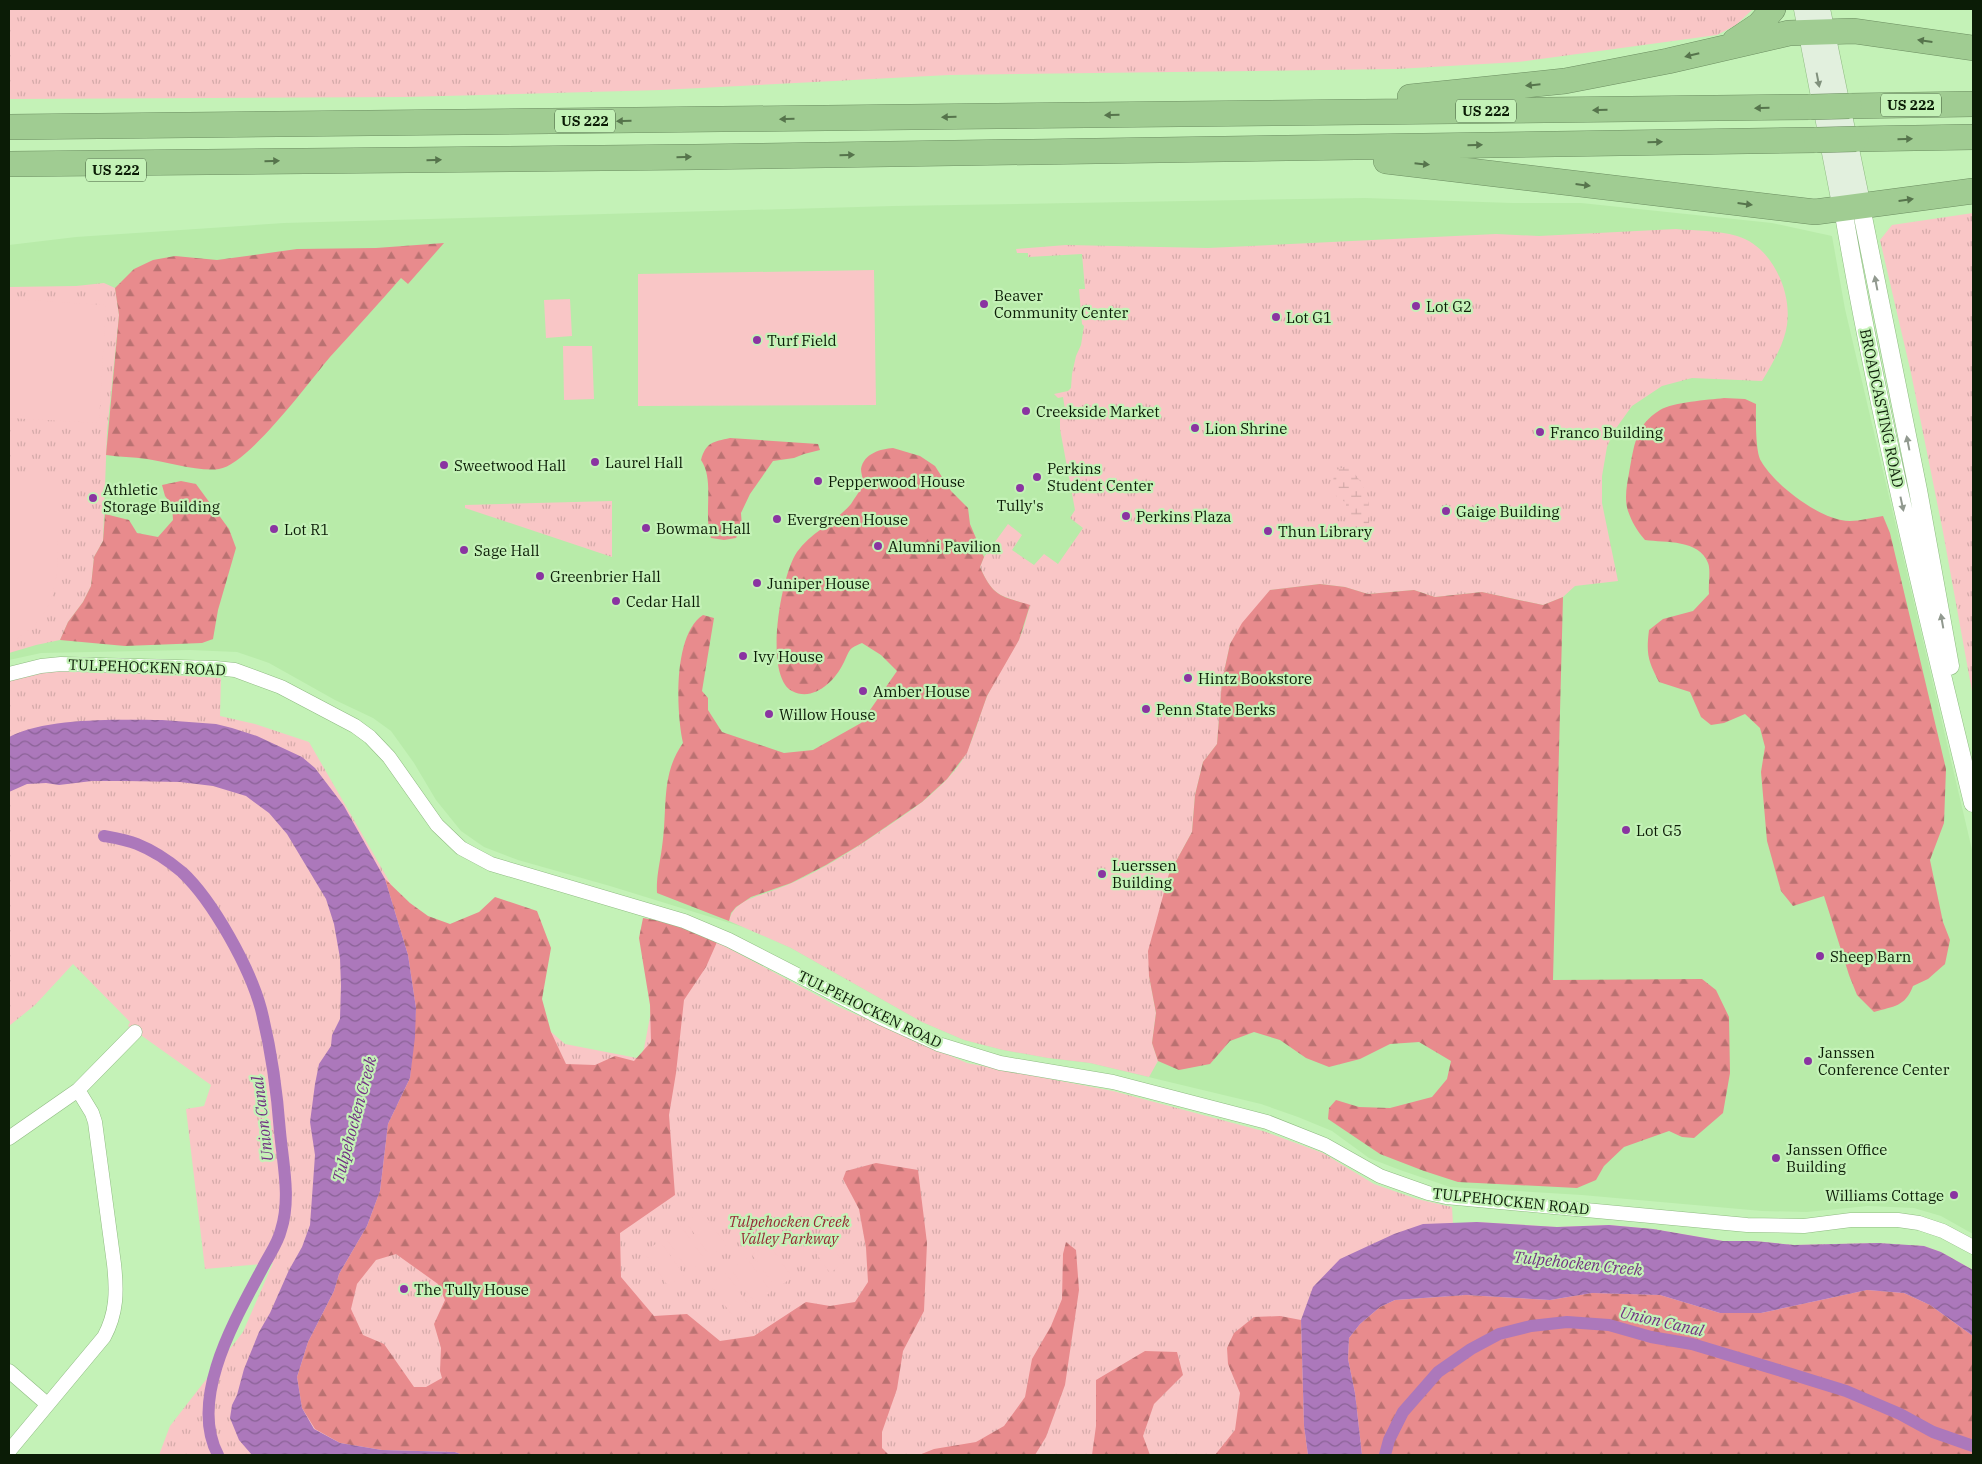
<svg xmlns="http://www.w3.org/2000/svg" width="1982" height="1464" font-family="'IBM Plex Serif',serif">
<style>
.built{fill:#b8eba9}
.grass{fill:url(#grass-tufts)}
.forest{fill:url(#forest-firs);fill-rule:evenodd}
.wetland{fill:url(#wetland-marsh)}
.garden{fill:#f9c6c6}
.water{fill:url(#water-waves)}
.lines{fill:none;stroke-linecap:round;stroke-linejoin:round}
.canal{stroke:#ac78bb;stroke-width:12}
.minor-casing{stroke:#8fbb82;stroke-width:15}
.tertiary-casing{stroke:#8fbb82;stroke-width:19}
.secondary-casing{stroke:#8fbb82;stroke-width:21}
.motorway-casing{stroke:#6c8e61;stroke-width:26}
.minor{stroke:#fff;stroke-width:14}
.tertiary{stroke:#fff;stroke-width:18}
.secondary{stroke:#e2f0de;stroke-width:20}
.motorway{stroke:#a0cc92;stroke-width:25}
.motorway-bridge-casing{stroke:#6c8e61;stroke-width:26;stroke-linecap:butt}
.motorway-bridge{stroke:#a0cc92;stroke-width:25}
.oneway{fill:#56744c}
.oneway2{fill:#81917d}
.oneway3{fill:#91998f}
.poi-dot{fill:#8a34a1;stroke:#c4f2b7;stroke-width:2}
.labels{text-anchor:middle;dominant-baseline:central;stroke-width:4.5;stroke-linejoin:round;paint-order:stroke}
.shield{fill:#c4f2b7;stroke:#425c3b;stroke-width:1}
.shield-label{font-size:14px;font-weight:bold;fill:#0b1c06}
.poi-label{font-size:15px;fill:#0b1c06;stroke:#c4f2b7;text-anchor:start}
.street-label{font-size:15px;fill:#0b1c06;stroke:#c4f2b7}
.park-label{font-size:15px;font-style:italic;fill:#962a36;stroke:#c4f2b7}
.water-label{font-size:16px;font-style:italic;fill:#723183;stroke:#c4f2b7}
</style>
<defs>
<pattern id="grass-tufts" width="24" height="20" patternUnits="userSpaceOnUse" patternTransform="scale(1.25)"><rect width="24" height="20" fill="#f9c6c6"/><path d="M3 7l-1-3M5 7V3M7 7l1-3M15 17l-1-3M17 17v-4M19 17l1-3" fill="none" stroke="#d4aaa9"/></pattern>
<pattern id="forest-firs" width="22" height="20" patternUnits="userSpaceOnUse" patternTransform="scale(1.25)"><rect width="22" height="20" fill="#e88b8d"/><path d="M5 1l3.5 6h-7zM16 11l3.5 6h-7z" fill="#ba7171"/></pattern>
<pattern id="wetland-marsh" width="20" height="14" patternUnits="userSpaceOnUse" patternTransform="scale(1.25)"><rect width="20" height="14" fill="#f9c6c6"/><path d="M1 5h8M5 5V1M11 12h8M15 12V8" fill="none" stroke="#d4aaa9"/></pattern>
<pattern id="water-waves" width="16" height="10" patternUnits="userSpaceOnUse" patternTransform="scale(1.25)"><rect width="16" height="10" fill="#ac78bb"/><path d="M0 5q4-4 8 0t8 0" fill="none" stroke="#8a6296"/></pattern>
</defs>
<rect width="100%" height="100%" fill="#c4f2b7"/>
<path class="built" d="M1365 198 1512 203H1581L1772 223 1832 236 1845 309 1973 854V1234L1941 1216 1914 1208 1868 1206 1807 1212 1762 1211 1582 1195 1450 1187 1400 1170 1369 1158 1332 1131 1298 1117 1261 1104 1090 1063 1048 1058 1003 1050 964 1040 922 1022 791 948 746 928 610 886 518 860 484 847 461 831 436 800 414 763 391 731 373 718 335 700 269 663 237 652 190 650 41 653 9 660V245L76 237 284 223 893 206Z"/>
<path class="grass" d="M9 9H1753L1736 25 1717 35 1518 62 1397 69 949 75 661 90 406 97 9 99Z
M1973 213V697L1943 532 1911 373 1880 240 1892 225Z
M1676 229C1696 231 1717 230 1737 236 1772 246 1792 292 1787 325 1784 345 1772 364 1762 381L1692 378 1662 386 1632 406 1614 431 1607 447 1602 476V503L1618 581 1575 586 1563 597 1543 605 1482 592 1435 597 1414 590 1368 594 1345 587 1320 584 1270 590 1230 644 1222 681 1217 744 1203 762 1195 795 1192 832 1169 874 1149 976 1156 1013 1152 1043 1158 1061 1149 1077 1090 1063 1048 1058 1003 1050 964 1040 922 1022 791 948 729 921C733 903 751 898 766 893 818 876 866 841 910 811 928 799 959 771 967 751 976 733 980 712 988 694 997 676 1008 659 1018 641 1024 631 1026 617 1030 606 1001 594 994 599 980 567L984 557 1008 524 1022 535 1012 550 1034 565 1044 554 1058 564 1083 528 1070 518 1075 510 1060 429V418L1066 416 1063 397 1058 398 1054 394 1068 391 1071 388 1072 374 1076 356 1081 345 1084 326 1082 324 1079 289H1085L1082 254 1028 257V253H1017L1016 249 1066 245 1208 248 1496 234 1539 236Z
M104 283 115 288 119 315 107 432 103 541 94 557 91 586 83 602 68 622 60 640 36 645 9 653V287L76 286Z
M612 501V557L465 508V505Z
M68 669 221 678 220 716 255 724 309 742 400 900 565 1044 642 1059 668 922 717 942 839 1007 967 1063 1113 1091 1263 1131 1323 1153 1374 1184 1417 1199 1452 1207 1453 1224 1477 1222 1557 1227 1609 1225 1653 1229 1723 1241H1754L1794 1245 1878 1243 1905 1245 1924 1246 1941 1252 1973 1270V1455H159L170 1426 243 1332 273 1263 205 1269 186 1109 204 1106 211 1085 128 1026 130 1022 73 964 35 1005 9 1026V681L34 673Z"/>
<path class="forest" d="M444 243 408 284 401 278C378 304 354 331 330 357 309 382 248 465 219 469 200 472 167 462 147 459 133 457 119 457 106 455L119 315 115 288 134 269 153 260 175 256 217 260 297 249 376 248Z
M1724 398 1745 399 1756 404C1756 417 1755 451 1761 461 1774 484 1815 515 1841 520 1854 523 1869 518 1883 516L1890 533 1946 769 1944 823 1930 860 1943 922 1950 940 1945 964 1928 979 1913 986C1905 1007 1894 1006 1874 1012L1857 995 1849 975 1824 896 1793 906 1781 891 1767 841 1761 772 1765 747 1760 728 1745 714 1724 723 1711 725 1701 717 1690 692 1659 682C1648 661 1646 654 1649 630L1663 619 1693 611 1709 594C1708 585 1711 570 1708 563 1699 539 1666 543 1645 540 1637 531 1632 522 1628 511 1624 498 1627 485 1629 473 1634 447 1635 425 1660 410 1674 402 1707 400 1724 398Z
M730 438 818 444 820 450 804 454 794 458 773 461 750 494 741 513 742 527 736 538 724 540 711 538C703 515 715 480 701 460 706 442 713 442 730 438Z
M893 448 920 456 935 466 951 491 968 508 970 524 984 557 980 567C993 597 1001 596 1030 605L1019 640 987 696 967 753 947 779 922 802 861 844 826 865 791 883 751 897 736 907 731 913 729 921 657 893C656 877 660 863 662 847 668 810 660 775 683 743 676 712 673 634 703 615L714 618 702 691 708 698V710L722 732 784 753 813 750 861 723 897 671 881 655 862 643C859 644 855 646 852 648 848 651 846 659 843 664 834 682 813 702 792 691 763 675 781 575 797 552 811 532 836 522 851 504 854 499 861 490 862 484 864 480 861 474 861 469 864 453 881 449 893 448Z
M181 481 196 484 229 529 236 548 218 610 213 639 202 643 125 646 60 640 68 622 83 602 91 586 94 557 103 541 105 514 129 520 137 533 158 537 173 520 172 505 165 496 162 485Z
M1320 584 1345 587 1368 594 1414 590 1435 597 1482 592 1543 605 1563 597 1553 980 1702 979 1716 990 1729 1017 1730 1073 1723 1113 1694 1138 1682 1137 1669 1131 1624 1147 1604 1166 1596 1180 1577 1188 1458 1182 1424 1171 1380 1154 1328 1119 1329 1108 1336 1100 1359 1107 1390 1108 1432 1097 1447 1079 1451 1061 1419 1042 1390 1044 1360 1059 1329 1067 1306 1058 1280 1040 1254 1032 1230 1041 1210 1064 1179 1070 1158 1061 1152 1043 1156 1013 1149 976 1148 951 1169 874 1192 832 1195 795 1203 762 1217 744 1222 681 1230 644 1242 623 1270 590Z
M385 879 410 903 428 916 450 924 479 912 495 897 537 911 551 948 542 999 551 1032 566 1064 595 1065 615 1056 634 1061 651 1042 650 1005 639 938 643 918 668 922 717 942 706 967 684 1000 676 1073 669 1115 675 1195 620 1233 621 1277 654 1316 687 1314 720 1341 754 1336 806 1302 830 1306 855 1302 868 1282 866 1248 859 1209 843 1179 846 1171 876 1163 918 1170 927 1243 924 1311 903 1351 897 1389 882 1432V1448L889 1455H463L455 1452 382 1450 340 1443 315 1429 302 1408 297 1377 308 1342 334 1291 339 1274 367 1226 380 1191 388 1124 410 1078 416 1008 408 955ZM396 1254 438 1284 445 1300 434 1324 441 1348 440 1371 442 1378 426 1387H414L384 1344 363 1335 351 1309 357 1284 376 1260Z
M1066 1242 1076 1250 1079 1290 1065 1385 1046 1437 1035 1455H919L934 1449 976 1442 1004 1426 1025 1397 1032 1359 1051 1326 1062 1299 1063 1254Z
M1867 1290 1904 1293 1930 1305 1973 1336V1455H1362L1355 1393 1348 1359 1349 1338 1360 1324 1380 1307 1395 1300 1466 1295 1550 1300 1592 1293 1660 1295 1720 1313H1761Z
M1280 1316 1301 1320 1304 1426 1308 1455H1215L1235 1430 1240 1393 1228 1364 1227 1348 1234 1333 1254 1317Z
M1145 1351 1177 1352 1183 1375 1154 1404 1143 1436 1150 1455H1092L1096 1426V1380Z"/>
<path class="wetland" d="M1349 465 1350 470C1364 479 1374 510 1368 526 1367 529 1364 533 1362 537L1352 540 1350 514 1346 511V502L1337 499 1333 486 1334 471Z"/>
<path class="garden" d="M874 270 876 405 638 406V274Z
M9 299 106 305 99 423 9 418Z
M570 299 572 336 546 338 544 300Z
M563 346H592L594 399 564 400Z
M9 476H58C58 497 58 518 58 538 58 586 55 619 9 643Z
M702 1211 726 1245 710 1256 686 1222Z
M681 1226 705 1260 689 1271 665 1237Z
M825 1236 844 1263 830 1273 811 1246Z
M660 1241 684 1275 668 1286 644 1252Z
M768 1243 792 1277 777 1289 752 1255Z
M747 1258 771 1292 755 1303 731 1269Z
M726 1273 750 1307 734 1318 710 1284Z"/>
<path class="water" d="M162 720 216 724 232 728 257 736 302 757 315 768 344 806 385 879 408 955 416 1008 415 1037 410 1078 388 1124 380 1191 367 1226 339 1274 334 1291 308 1342 297 1377 302 1408 314 1429 340 1443 382 1450 455 1452 463 1455H252L239 1440 230 1418 232 1405 237 1395 244 1369 259 1332 270 1313 289 1270 302 1247 310 1225 315 1155 310 1122 315 1084 319 1064 331 1046 332 1035 340 1019 341 986 340 958 334 924 326 899 287 834 269 813 246 796 213 786 180 782 126 781H92L59 785 46 783 27 784 9 792V737C49 717 118 720 162 720Z
M1477 1222 1557 1227 1609 1225 1653 1229 1723 1241H1754L1794 1245 1878 1243 1924 1246 1941 1252 1973 1270V1336L1930 1305 1904 1293 1867 1290 1761 1313H1720L1660 1295 1592 1293 1550 1300 1466 1295 1395 1300 1380 1307 1360 1324 1349 1338 1348 1359 1355 1393 1362 1455H1308L1304 1426 1301 1320 1313 1287 1340 1259 1394 1234 1423 1224Z"/>
<g class="lines">
<path class="canal" d="M104 836C115 838 127 840 137 844 152 850 169 861 182 872 213 901 250 968 261 1009 271 1049 277 1091 280 1132 283 1164 291 1199 281 1230 278 1243 269 1255 263 1267 236 1318 188 1398 218 1455
M1385 1455 1389 1440 1403 1412 1438 1372 1471 1349 1499 1334 1531 1326 1567 1322 1609 1325 1651 1337 1692 1344 1788 1373 1846 1391 1900 1414 1933 1432 1973 1446"/>
<defs>
<path id="minor" d="M9 674 41 666 61 664 215 668 235 670 281 687 355 726 370 737 389 757 437 825 461 848 491 864 684 921 729 940 883 1019 938 1044 1000 1063 1113 1082 1267 1122 1325 1145 1380 1176 1428 1193 1446 1197 1747 1225 1804 1226 1851 1220H1898L1919 1223 1943 1231 1973 1247
M9 1138 78 1090 135 1032
M9 1371 47 1404
M9 1451 104 1337C117 1313 117 1291 114 1264L95 1122 92 1113 78 1090"/>
<path id="tertiary" d="M1861 207 1918 490 1950 666
M1843 209C1877 409 1925 607 1973 803"/>
<path id="secondary" d="M1804 9 1843 209
M1820 9 1861 207"/>
<path id="motorway" d="M1735 41 1759 25 1773 9
M1410 97 1565 81 1668 61 1789 33 1854 31 1973 48
M1849 106 1973 104
M9 127 1811 107
M1856 139 1973 137
M1386 161 1815 212 1973 191
M9 164 696 157 1817 140"/>
</defs>
<use href="#minor" class="minor-casing"/>
<use href="#tertiary" class="tertiary-casing"/>
<use href="#secondary" class="secondary-casing"/>
<use href="#motorway" class="motorway-casing"/>
<use href="#minor" class="minor"/>
<use href="#tertiary" class="tertiary"/>
<use href="#secondary" class="secondary"/>
<use href="#motorway" class="motorway"/>
<defs>
<path id="motorway-bridge" d="M1811 107 1849 106
M1817 140 1856 139"/>
</defs>
<use href="#motorway-bridge" class="motorway-bridge-casing"/>
<use href="#motorway-bridge" class="motorway-bridge"/>
</g>
<defs><path id="oneway-solid" d="M-6-.8H1V-3.2L6.5 0L1 3.2V.8H-6Z" transform="scale(1.25)"/></defs>
<g class="oneway">
<use href="#oneway-solid" transform="translate(1925 41) rotate(-172)"/>
<use href="#oneway-solid" transform="translate(1692 55) rotate(166)"/>
<use href="#oneway-solid" transform="translate(1533 85) rotate(174)"/>
<use href="#oneway-solid" transform="translate(1762 108) rotate(179)"/>
<use href="#oneway-solid" transform="translate(1600 110) rotate(179)"/>
<use href="#oneway-solid" transform="translate(1112 115) rotate(179)"/>
<use href="#oneway-solid" transform="translate(949 117) rotate(179)"/>
<use href="#oneway-solid" transform="translate(787 119) rotate(179)"/>
<use href="#oneway-solid" transform="translate(624 121) rotate(179)"/>
<use href="#oneway-solid" transform="translate(1905 139) rotate(-1)"/>
<use href="#oneway-solid" transform="translate(1655 142) rotate(-1)"/>
<use href="#oneway-solid" transform="translate(1475 145) rotate(-1)"/>
<use href="#oneway-solid" transform="translate(847 155) rotate(-1)"/>
<use href="#oneway-solid" transform="translate(684 157) rotate(-1)"/>
<use href="#oneway-solid" transform="translate(434 160) rotate(-1)"/>
<use href="#oneway-solid" transform="translate(272 161) rotate(-1)"/>
<use href="#oneway-solid" transform="translate(1422 164) rotate(6)"/>
<use href="#oneway-solid" transform="translate(1583 185) rotate(7)"/>
<use href="#oneway-solid" transform="translate(1906 200) rotate(-8)"/>
<use href="#oneway-solid" transform="translate(1745 204) rotate(7)"/>
</g>
<use class="oneway2" href="#oneway-solid" transform="translate(1818 80) rotate(79)"/>
<g class="oneway3">
<use href="#oneway-solid" transform="translate(1876 283) rotate(-101)"/>
<use href="#oneway-solid" transform="translate(1908 443) rotate(-101)"/>
<use href="#oneway-solid" transform="translate(1902 504) rotate(78)"/>
<use href="#oneway-solid" transform="translate(1942 621) rotate(-100)"/>
</g>
<g class="poi-dot">
<circle cx="984" cy="304" r="5"/>
<circle cx="1416" cy="306" r="5"/>
<circle cx="1276" cy="317" r="5"/>
<circle cx="757" cy="340" r="5"/>
<circle cx="1026" cy="411" r="5"/>
<circle cx="1195" cy="428" r="5"/>
<circle cx="1540" cy="432" r="5"/>
<circle cx="595" cy="462" r="5"/>
<circle cx="444" cy="465" r="5"/>
<circle cx="1037" cy="477" r="5"/>
<circle cx="818" cy="481" r="5"/>
<circle cx="1020" cy="488" r="5"/>
<circle cx="93" cy="498" r="5"/>
<circle cx="1446" cy="511" r="5"/>
<circle cx="1126" cy="516" r="5"/>
<circle cx="777" cy="519" r="5"/>
<circle cx="646" cy="528" r="5"/>
<circle cx="274" cy="529" r="5"/>
<circle cx="1268" cy="531" r="5"/>
<circle cx="878" cy="546" r="5"/>
<circle cx="464" cy="550" r="5"/>
<circle cx="540" cy="576" r="5"/>
<circle cx="757" cy="583" r="5"/>
<circle cx="616" cy="601" r="5"/>
<circle cx="743" cy="656" r="5"/>
<circle cx="1188" cy="678" r="5"/>
<circle cx="863" cy="691" r="5"/>
<circle cx="1146" cy="709" r="5"/>
<circle cx="769" cy="714" r="5"/>
<circle cx="1626" cy="830" r="5"/>
<circle cx="1102" cy="874" r="5"/>
<circle cx="1820" cy="956" r="5"/>
<circle cx="1808" cy="1061" r="5"/>
<circle cx="1776" cy="1158" r="5"/>
<circle cx="1954" cy="1195" r="5"/>
<circle cx="404" cy="1289" r="5"/>
</g>
<g class="labels">
<g class="shield">
<rect x="1881" y="93.5" width="60" height="23" rx="4"/>
<rect x="1456" y="99.5" width="60" height="23" rx="4"/>
<rect x="555" y="109.5" width="60" height="23" rx="4"/>
<rect x="86" y="158.5" width="60" height="23" rx="4"/>
</g>
<g class="shield-label">
<text x="1911" y="105">US 222</text>
<text x="1486" y="111">US 222</text>
<text x="585" y="121">US 222</text>
<text x="116" y="170">US 222</text>
</g>
<g class="poi-label">
<text x="994" y="295">Beaver<tspan x="994" dy="17">Community Center</tspan></text>
<text x="1426" y="306">Lot G2</text>
<text x="1286" y="317">Lot G1</text>
<text x="767" y="340">Turf Field</text>
<text x="1036" y="411">Creekside Market</text>
<text x="1205" y="428">Lion Shrine</text>
<text x="1550" y="432">Franco Building</text>
<text x="605" y="462">Laurel Hall</text>
<text x="454" y="465">Sweetwood Hall</text>
<text x="1047" y="468">Perkins<tspan x="1047" dy="17">Student Center</tspan></text>
<text x="828" y="481">Pepperwood House</text>
<text x="103" y="489">Athletic<tspan x="103" dy="17">Storage Building</tspan></text>
<text x="1020" y="505" text-anchor="middle">Tully's</text>
<text x="1456" y="511">Gaige Building</text>
<text x="1136" y="516">Perkins Plaza</text>
<text x="787" y="519">Evergreen House</text>
<text x="656" y="528">Bowman Hall</text>
<text x="284" y="529">Lot R1</text>
<text x="1278" y="531">Thun Library</text>
<text x="888" y="546">Alumni Pavilion</text>
<text x="474" y="550">Sage Hall</text>
<text x="550" y="576">Greenbrier Hall</text>
<text x="767" y="583">Juniper House</text>
<text x="626" y="601">Cedar Hall</text>
<text x="753" y="656">Ivy House</text>
<text x="1198" y="678">Hintz Bookstore</text>
<text x="873" y="691">Amber House</text>
<text x="1156" y="709">Penn State Berks</text>
<text x="779" y="714">Willow House</text>
<text x="1636" y="830">Lot G5</text>
<text x="1112" y="865">Luerssen<tspan x="1112" dy="17">Building</tspan></text>
<text x="1830" y="956">Sheep Barn</text>
<text x="1818" y="1052">Janssen<tspan x="1818" dy="17">Conference Center</tspan></text>
<text x="1786" y="1149">Janssen Office<tspan x="1786" dy="17">Building</tspan></text>
<text x="1944" y="1195" text-anchor="end">Williams Cottage</text>
<text x="414" y="1289">The Tully House</text>
</g>
<g class="street-label">
<text transform="translate(1882 408) rotate(78)">BROADCASTING ROAD</text>
<text transform="translate(147 667) rotate(2)">TULPEHOCKEN ROAD</text>
<text transform="translate(870 1009) rotate(26)">TULPEHOCKEN ROAD</text>
<text transform="translate(1511 1201) rotate(6)">TULPEHOCKEN ROAD</text>
</g>
<g class="park-label">
<text x="789" y="1221">Tulpehocken Creek<tspan x="789" dy="17">Valley Parkway</tspan></text>
</g>
<g class="water-label">
<text transform="translate(262 1119) rotate(-97)">Union Canal</text>
<text transform="translate(354 1119) rotate(-75)">Tulpehocken Creek</text>
<text transform="translate(1578 1263) rotate(6)">Tulpehocken Creek</text>
<text transform="translate(1662 1321) rotate(13)">Union Canal</text>
</g>
</g>
<rect width="1982" height="1464" fill="none" stroke="#0b1c06" stroke-width="20"/>
</svg>
